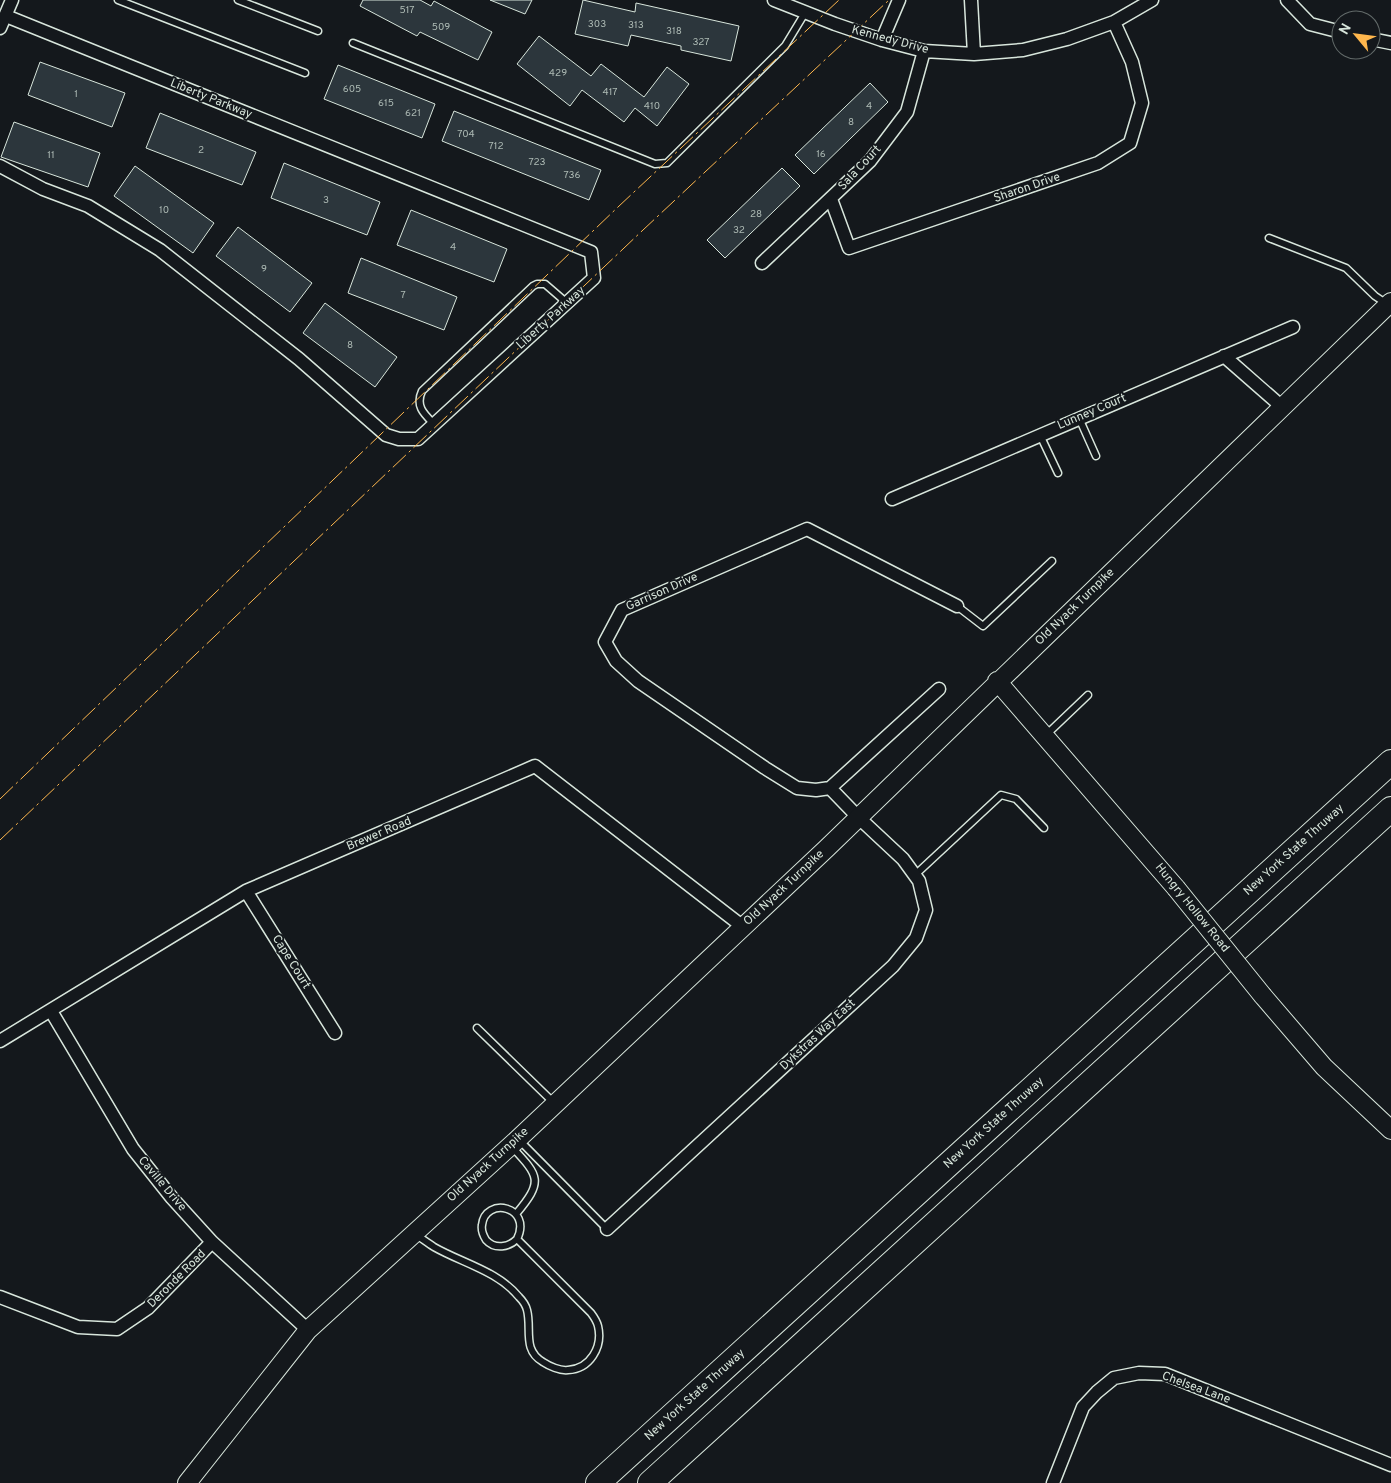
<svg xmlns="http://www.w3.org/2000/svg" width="1391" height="1483" font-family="Overpass,sans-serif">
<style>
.building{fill:#2c363c;stroke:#d8e6dc}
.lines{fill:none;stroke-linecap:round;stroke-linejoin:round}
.lane-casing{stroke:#d8e6dc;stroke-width:9}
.street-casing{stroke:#d8e6dc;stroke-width:15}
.secondary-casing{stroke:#d8e6dc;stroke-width:20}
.highway-casing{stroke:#d8e6dc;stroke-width:26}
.lane{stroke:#14181c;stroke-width:6}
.street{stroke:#14181c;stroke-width:12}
.secondary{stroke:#14181c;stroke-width:18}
.highway{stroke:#14181c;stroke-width:24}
.secondary-bridge-casing{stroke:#d8e6dc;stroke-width:20;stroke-linecap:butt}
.secondary-bridge{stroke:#14181c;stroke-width:18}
.power{stroke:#ffb74d;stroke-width:1;stroke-dasharray:18 4 2.5 4;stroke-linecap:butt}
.labels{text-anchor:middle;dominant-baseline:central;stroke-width:4;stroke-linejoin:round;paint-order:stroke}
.number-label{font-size:10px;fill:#adbab4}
.street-label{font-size:12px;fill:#d8e6dc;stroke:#14181c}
</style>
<rect width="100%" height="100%" fill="#14181c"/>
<path class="building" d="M363 0H420L431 6 434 1 492 32 478 60 420 32 417 36 360 6Z
M490 0H532L525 14Z
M583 0 635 12 636 3 739 26 731 61 681 50V46L631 35 628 46 575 34Z
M539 36 591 76 601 64 644 97 667 67 689 84 657 126 635 108 624 122 582 90 570 106 517 64Z
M40 62 125 93 112 127 28 95Z
M338 65 435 104 422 138 324 99Z
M870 83 888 102 814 174 795 155Z
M454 111 601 170 589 200 442 141Z
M160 113 256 152 242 185 146 148Z
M14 122 100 153 88 187 1 157Z
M284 163 380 202 367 235 271 198Z
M135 166 214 223 193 253 114 196Z
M782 168 800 186 725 258 707 240Z
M411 210 507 249 494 282 397 245Z
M238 227 312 283 290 312 216 256Z
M361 258 457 297 444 330 348 293Z
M325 303 397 357 375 387 303 333Z"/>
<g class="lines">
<defs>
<path id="lane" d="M118 0 305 73
M238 0 318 31
M353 43 655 164 667 163 785 46 805 13
M1269 238 1346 268 1375 296 1387 304
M1079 418 1096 456
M434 424C424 414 415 406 422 391L533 286 537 284H545L567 303
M1040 435 1058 473
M957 606 983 626 1052 561
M1046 735 1088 695
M915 875 1001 795 1016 799 1044 828
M477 1028 554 1103
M519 1140 607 1229
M512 1147C539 1176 544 1181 516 1214
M415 1234C421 1238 428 1243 434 1247 462 1263 498 1271 519 1297 522 1300 526 1306 527 1310 532 1329 522 1350 543 1362 549 1366 560 1371 568 1370 590 1369 603 1347 598 1326 597 1322 594 1317 591 1313L517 1239C509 1247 495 1250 486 1240 483 1235 481 1230 482 1225 485 1196 533 1206 517 1239"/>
<path id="street" d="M774 0 835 24 882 40 924 51 974 54 1023 50 1067 39 1114 22 1152 0
M971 0 974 54
M1287 0 1310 24 1341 32
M0 28 12 0
M1371 39 1391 43
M882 40 899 0
M0 166 43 189 88 206 160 250 299 359 386 435 399 439H418L594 278 591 252 6 16
M831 199 849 248 1098 163 1130 143 1142 103 1132 62 1114 22
M762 263 870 161 907 112 924 51
M1224 356 1281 406
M892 499 1293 327
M939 689 830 788 816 790 797 788 765 768 638 681 616 661 605 642 622 610 807 529 957 606
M246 891 335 1033
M51 1011 133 1149 172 1198 212 1242 308 1330
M0 1041 246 891 535 766 742 926
M607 1229 893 966 916 938 926 910 919 881 903 859 858 817 830 788
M0 1297 78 1327 117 1329 148 1308 212 1242
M1053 1483 1083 1407 1097 1392 1114 1378 1139 1373 1165 1374 1391 1465"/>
<path id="secondary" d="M997 681 1176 888
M1263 996 1324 1067 1391 1130
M187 1483 308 1330 518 1139 827 848 1391 302"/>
<path id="highway" d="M598 1483 1391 762
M650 1483 1391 809"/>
</defs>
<use href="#lane" class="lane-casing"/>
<use href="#street" class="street-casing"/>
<use href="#secondary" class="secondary-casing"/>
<use href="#highway" class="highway-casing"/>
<use href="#lane" class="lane"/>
<use href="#street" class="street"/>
<use href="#secondary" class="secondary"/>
<use href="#highway" class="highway"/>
<defs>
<path id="secondary-bridge" d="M1176 888 1263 996"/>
</defs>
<use href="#secondary-bridge" class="secondary-bridge-casing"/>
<use href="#secondary-bridge" class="secondary-bridge"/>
<path class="power" d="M0 799 618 207 839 0
M0 840 643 230 889 0"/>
</g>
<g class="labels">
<g class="number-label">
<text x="407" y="10">517</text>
<text x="597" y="24">303</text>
<text x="636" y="25">313</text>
<text x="441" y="27">509</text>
<text x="674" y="31">318</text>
<text x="701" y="42">327</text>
<text x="558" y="73">429</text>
<text x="352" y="89">605</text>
<text x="610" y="92">417</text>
<text x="76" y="94">1</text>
<text x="386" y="103">615</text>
<text x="652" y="106">410</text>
<text x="869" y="106">4</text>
<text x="413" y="113">621</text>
<text x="851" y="122">8</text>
<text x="466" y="134">704</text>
<text x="496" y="146">712</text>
<text x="201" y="150">2</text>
<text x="821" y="154">16</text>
<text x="51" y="155">11</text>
<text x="537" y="162">723</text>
<text x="572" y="175">736</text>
<text x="326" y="200">3</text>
<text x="164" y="210">10</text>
<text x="756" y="214">28</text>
<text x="739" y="230">32</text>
<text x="453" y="247">4</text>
<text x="264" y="269">9</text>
<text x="403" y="295">7</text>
<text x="350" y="345">8</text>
</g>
<g class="street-label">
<text transform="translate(890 40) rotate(15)">Kennedy Drive</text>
<text transform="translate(211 99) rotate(22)">Liberty Parkway</text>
<text transform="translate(860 168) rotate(-47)">Sala Court</text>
<text transform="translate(1027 188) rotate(-19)">Sharon Drive</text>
<text transform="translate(551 318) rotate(-42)">Liberty Parkway</text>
<text transform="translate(1092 412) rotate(-23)">Lunney Court</text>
<text transform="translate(662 592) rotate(-24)">Garrison Drive</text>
<text transform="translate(1075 607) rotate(-44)">Old Nyack Turnpike</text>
<text transform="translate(379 834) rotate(-23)">Brewer Road</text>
<text transform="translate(1294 850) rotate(-42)">New York State Thruway</text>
<text transform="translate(784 888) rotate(-43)">Old Nyack Turnpike</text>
<text transform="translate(1192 908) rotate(51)">Hungry Hollow Road</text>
<text transform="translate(291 962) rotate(58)">Cape Court</text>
<text transform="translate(818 1035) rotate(-43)">Dykstras Way East</text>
<text transform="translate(994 1123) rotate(-42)">New York State Thruway</text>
<text transform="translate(488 1165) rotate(-42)">Old Nyack Turnpike</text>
<text transform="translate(162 1184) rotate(50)">Caville Drive</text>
<text transform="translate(177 1279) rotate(-45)">Deronde Road</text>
<text transform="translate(1196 1388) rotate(20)">Chelsea Lane</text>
<text transform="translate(695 1395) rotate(-42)">New York State Thruway</text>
</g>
</g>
<g transform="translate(1356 35) rotate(299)"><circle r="24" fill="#14181c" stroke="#626a69"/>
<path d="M0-4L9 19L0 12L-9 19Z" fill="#ffb74d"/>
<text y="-8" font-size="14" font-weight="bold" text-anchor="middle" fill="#d8e6dc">N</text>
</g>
</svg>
